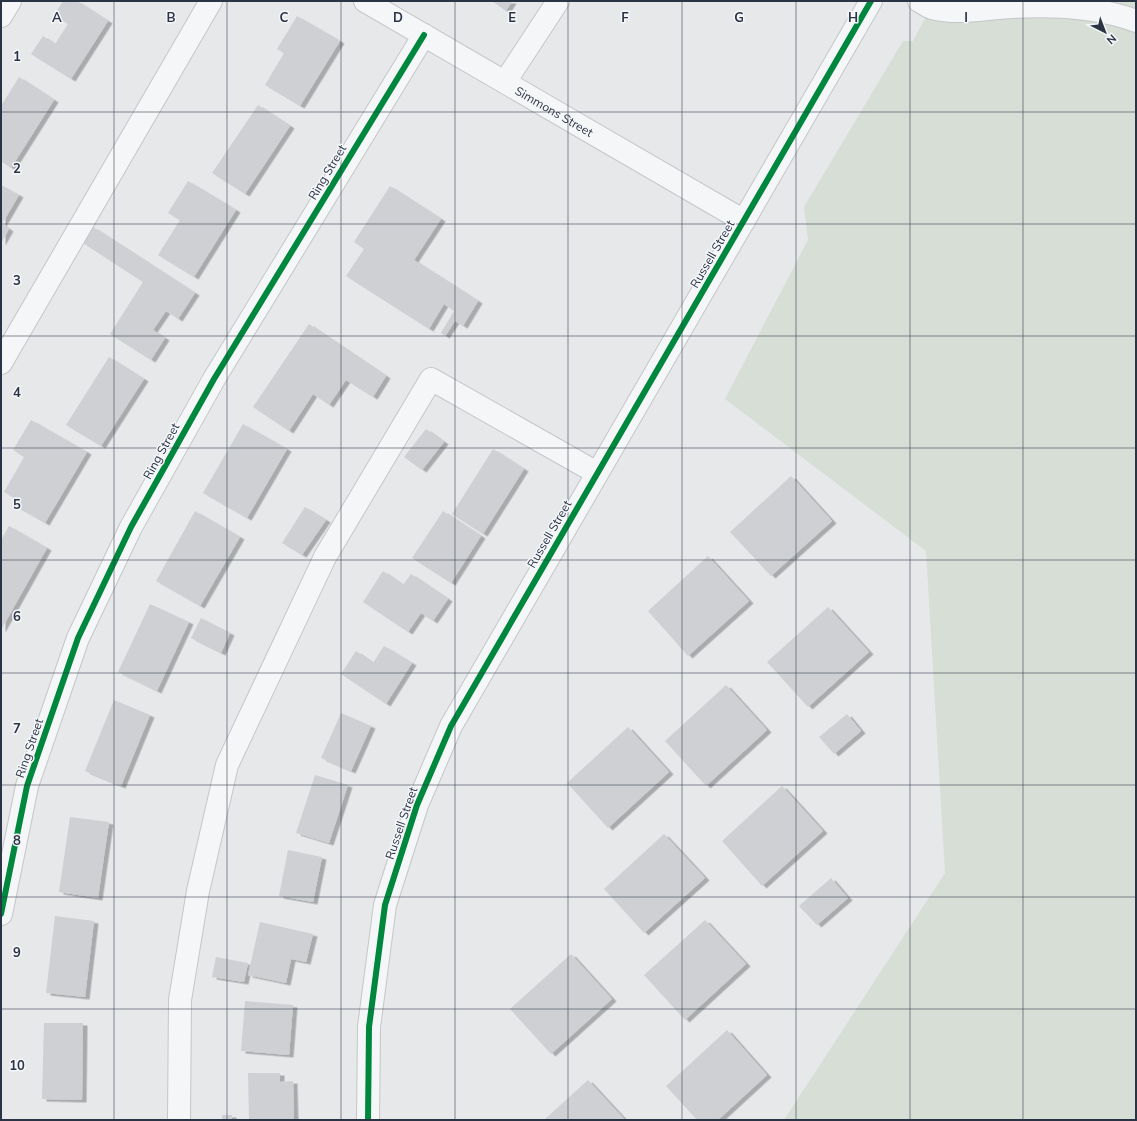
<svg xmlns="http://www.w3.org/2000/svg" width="1137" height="1121" font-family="Mulish,sans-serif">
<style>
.green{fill:#d6ded6}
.building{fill:#ced0d3;filter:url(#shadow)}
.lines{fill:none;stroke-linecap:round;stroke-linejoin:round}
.minor-casing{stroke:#c4c6c8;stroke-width:24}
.minor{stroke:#f5f6f7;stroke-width:22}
.cycleway-casing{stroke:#f4f6f9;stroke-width:8}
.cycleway{stroke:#00873e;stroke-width:6}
.grid{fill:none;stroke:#2b3445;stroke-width:1;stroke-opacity:0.55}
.labels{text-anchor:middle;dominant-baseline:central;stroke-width:3;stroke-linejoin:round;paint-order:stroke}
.street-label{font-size:12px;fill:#2b3445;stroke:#f4f6f9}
.grid-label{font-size:13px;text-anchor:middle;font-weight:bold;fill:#2b3445;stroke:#f4f6f9;stroke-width:3;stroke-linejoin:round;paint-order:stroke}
</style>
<defs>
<filter id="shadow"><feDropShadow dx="4.5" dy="2.5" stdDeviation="0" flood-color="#0004"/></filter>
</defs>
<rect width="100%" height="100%" fill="#e6e8ea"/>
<path class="green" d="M934 1H1136V1120H784L945 873 926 551 725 399 808 240 804 207 903 41H913Z"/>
<path class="building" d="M63 1H77L108 21 71 79 31 54 43 36 55 44 68 24 54 15Z
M492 1H512L506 11Z
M297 16 340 41 300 106 265 85 284 53 277 49Z
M19 77 54 100 11 168 1 161V106Z
M258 105 290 126 245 194 212 173Z
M188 181 236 210 194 277 158 255 180 220 168 213Z
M1 185 19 195 2 224 9 229 1 243Z
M390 186 441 219 414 260 478 301 463 326 455 321 445 336 441 333 454 311 444 304 429 329 346 276 364 249 354 242Z
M93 227 195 293 178 319 166 311 153 330 165 338 151 360 110 334 143 282 83 243Z
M309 324 386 376 373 397 346 380 329 405 313 394 289 431 253 407Z
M109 357 144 379 101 446 66 425Z
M31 420 87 452 45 523 17 507 20 501 4 492 24 457 13 450Z
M243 424 287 449 247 518 203 493Z
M426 429 444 442 422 470 404 457Z
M493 449 524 469 483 534 452 514Z
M791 476 832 521 771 576 730 532Z
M305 507 326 520 302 555 282 543Z
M195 511 240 537 200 606 156 581Z
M443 511 481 536 451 583 412 558Z
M9 526 47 548 1 630V540Z
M708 556 749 601 688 656 648 611Z
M383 571 403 585 411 574 448 599 433 621 421 613 408 632 363 602Z
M150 604 189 622 157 691 118 672Z
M828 607 869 652 808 707 767 662Z
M201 618 230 633 221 653 191 638Z
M384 646 412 663 386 704 341 674 356 651 373 663Z
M726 685 767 730 706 786 665 741Z
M114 700 150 715 121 786 85 771Z
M341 713 371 726 351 771 321 758Z
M847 714 861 731 834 754 819 737Z
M628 727 669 772 608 828 567 783Z
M315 775 348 785 329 843 296 833Z
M782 786 823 831 762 886 722 841Z
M70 817 109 822 98 898 59 892Z
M664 834 705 878 644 933 604 889Z
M288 850 322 857 313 902 279 896Z
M831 878 848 898 817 925 799 906Z
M55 916 94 921 85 997 46 993Z
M705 920 746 964 685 1020 644 975Z
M260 922 313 934 306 962 291 959 286 983 248 975Z
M571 954 612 999 551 1054 510 1009Z
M216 957 248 963 244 982 212 977Z
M245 1001 293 1005 289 1055 241 1051Z
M44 1023H83L82 1100 42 1099Z
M727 1030 767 1075 718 1120H697L666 1086Z
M248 1073H280V1082L293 1081 294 1120H249Z
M588 1080 625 1120H544Z
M222 1115H232V1120H222Z"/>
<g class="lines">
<defs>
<g id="minor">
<path id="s1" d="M365 1 744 221"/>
<path d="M919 1C923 3 928 7 932 8 959 15 985 8 1012 7 1051 5 1099 7 1136 21"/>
<path d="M1 16 10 1"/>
<path d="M505 82 558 1"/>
<path d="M1 363 211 1"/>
<path d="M1 914 27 786 78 638 131 527 214 379 424 35"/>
<path d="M179 1120 180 1000 198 891 227 765 325 557 431 379 597 473"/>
<path d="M368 1120 369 1027 385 905 417 805 451 726 871 1"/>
</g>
</defs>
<use href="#minor" class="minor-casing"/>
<use href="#minor" class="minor"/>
<defs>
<path id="cycleway" d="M1 914 27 786 78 638 131 527 214 379 424 35
M368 1120 369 1027 385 905 417 805 451 726 871 1"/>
</defs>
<use href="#cycleway" class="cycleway-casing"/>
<use href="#cycleway" class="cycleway"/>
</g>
<path class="grid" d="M114 1V1120M227 1V1120M341 1V1120M455 1V1120M568 1V1120M682 1V1120M796 1V1120M910 1V1120M1023 1V1120M1 112H1136M1 224H1136M1 336H1136M1 448H1136M1 560H1136M1 673H1136M1 785H1136M1 897H1136M1 1009H1136"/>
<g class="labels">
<g class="street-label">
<text stroke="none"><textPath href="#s1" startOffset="219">Simmons Street</textPath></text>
<text transform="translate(327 172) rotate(-59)">Ring Street</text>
<text transform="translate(712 254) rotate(-60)">Russell Street</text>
<text transform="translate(161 451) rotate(-61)">Ring Street</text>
<text transform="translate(549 534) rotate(-60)">Russell Street</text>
<text transform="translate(29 748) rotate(-71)">Ring Street</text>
<text transform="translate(401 823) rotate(-71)">Russell Street</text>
</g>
</g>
<g class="grid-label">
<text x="57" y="22">A</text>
<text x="171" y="22">B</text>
<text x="284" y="22">C</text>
<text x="398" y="22">D</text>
<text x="512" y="22">E</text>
<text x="625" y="22">F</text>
<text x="739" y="22">G</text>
<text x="853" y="22">H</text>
<text x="966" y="22">I</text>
<text x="17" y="61">1</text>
<text x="17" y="173">2</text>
<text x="17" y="285">3</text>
<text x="17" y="397">4</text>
<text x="17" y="509">5</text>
<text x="17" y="621">6</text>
<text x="17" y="733">7</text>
<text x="17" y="845">8</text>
<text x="17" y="957">9</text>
<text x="17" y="1070">10</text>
</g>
<rect width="1137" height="1121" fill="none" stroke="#2b3445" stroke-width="4"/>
<g transform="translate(1105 32) rotate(138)" stroke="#f4f6f9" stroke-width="3" paint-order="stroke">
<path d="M0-3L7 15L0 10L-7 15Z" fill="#2b3445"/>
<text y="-6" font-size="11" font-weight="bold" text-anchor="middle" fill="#2b3445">N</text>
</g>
</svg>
